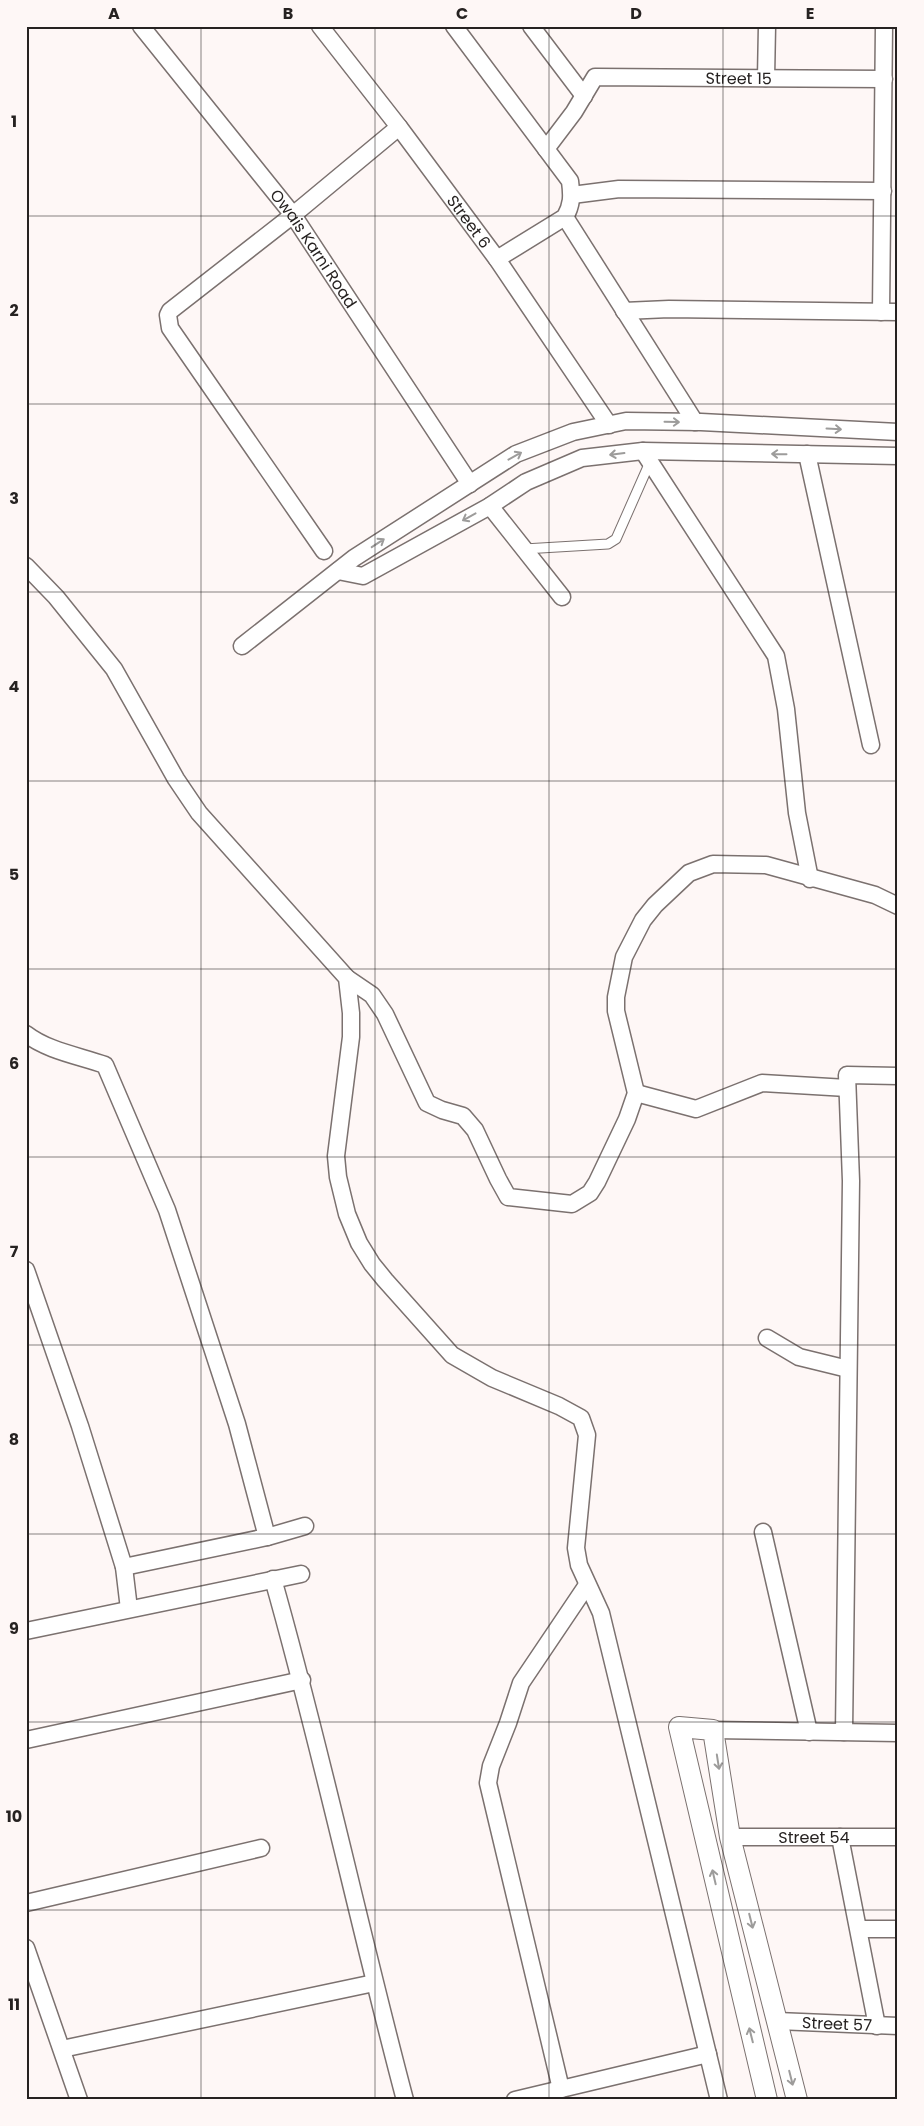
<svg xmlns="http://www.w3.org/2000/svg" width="924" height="2126" font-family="Poppins,sans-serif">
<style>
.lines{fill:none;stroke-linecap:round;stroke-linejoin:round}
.service-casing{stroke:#7b716f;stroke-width:11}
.minor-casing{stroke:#7b716f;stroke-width:19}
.tertiary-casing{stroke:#7b716f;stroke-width:22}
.service{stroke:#fff;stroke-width:9}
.minor{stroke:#fff;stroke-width:16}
.tertiary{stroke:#fff;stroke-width:20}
.oneway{stroke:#9d9c9b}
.grid{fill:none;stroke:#262221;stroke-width:1;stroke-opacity:0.55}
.labels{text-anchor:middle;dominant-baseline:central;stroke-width:4;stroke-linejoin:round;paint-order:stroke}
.street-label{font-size:16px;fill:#262221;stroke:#fef7f6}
.neatline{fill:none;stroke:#262221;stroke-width:2}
.grid-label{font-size:16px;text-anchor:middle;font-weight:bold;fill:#262221}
</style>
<rect width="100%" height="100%" fill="#fef7f6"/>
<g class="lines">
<defs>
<path id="service" d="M524 549 608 544 616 539 650 462"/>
<g id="minor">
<path id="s1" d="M141 26 293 215 470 484"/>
<path id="s2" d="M320 26 399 127 497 259 609 425"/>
<path d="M454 26 570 181C572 196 572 205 565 217L497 259"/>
<path d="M531 26 584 96"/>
<path d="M766 78 767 26"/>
<path id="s3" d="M546 149 574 112 595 77 884 79"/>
<path d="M572 195 619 189 883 191"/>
<path d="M565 217 695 422"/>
<path d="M624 311 669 309 898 312"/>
<path d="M881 312 884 26"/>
<path d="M643 451 776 656 786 709 797 813 810 879"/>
<path d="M807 454 871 745"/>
<path d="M490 506 562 597"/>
<path d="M324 551 170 328 168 315 170 311 293 215 399 127"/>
<path d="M26 566 56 597 114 669 176 779 199 813 347 978 351 1013V1037L336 1156 338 1177 347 1214 359 1243 372 1264 385 1280 452 1355 492 1378 559 1406 581 1418 587 1435 576 1548 579 1565 601 1613 719 2100"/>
<path d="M338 571 363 576 490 506 526 482 582 458 643 451 898 456"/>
<path d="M242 646 354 558 516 454 573 432 626 421 701 422 898 432"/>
<path d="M347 978 372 995 385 1014 427 1103 442 1110 463 1116 475 1130 498 1179 508 1197 572 1204 590 1193 597 1182 627 1119 636 1093 616 1011V997L624 957 643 920 655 905 689 873 713 864 766 865 875 895 898 906"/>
<path d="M26 1034C48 1051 80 1056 105 1065L167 1210 237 1424 267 1537"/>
<path d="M636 1093 696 1109 762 1083 847 1088"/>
<path d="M26 1270 80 1426 124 1567 129 1609"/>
<path d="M767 1338 799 1357 848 1369"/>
<path d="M763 1532 809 1732"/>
<path d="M124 1567 267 1537 305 1526"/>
<path d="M273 1579C322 1751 359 1927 405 2100"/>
<path d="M26 1631 301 1574"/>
<path d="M713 1730 898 1733"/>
<path d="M844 1732 851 1181 847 1075 898 1076"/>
<path d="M26 1740 302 1680"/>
<path id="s4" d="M730 1837H898"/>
<path d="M840 1837 877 2026"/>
<path d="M26 1903 261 1848"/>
<path d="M859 1929H898"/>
<path d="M26 1948 79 2100"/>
<path id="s5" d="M777 2021 898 2026"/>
<path d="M62 2049 374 1983"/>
<path d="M561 2089 488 1783 491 1766 508 1723 521 1683 587 1585"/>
<path d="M515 2100 708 2054"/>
</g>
<path id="tertiary" d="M767 2100 679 1727 713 1730 730 1837 797 2100"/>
</defs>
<use href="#service" class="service-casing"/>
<use href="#minor" class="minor-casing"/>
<use href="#tertiary" class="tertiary-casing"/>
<use href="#service" class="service"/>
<use href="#minor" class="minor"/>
<use href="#tertiary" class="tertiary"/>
</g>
<defs><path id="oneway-shaft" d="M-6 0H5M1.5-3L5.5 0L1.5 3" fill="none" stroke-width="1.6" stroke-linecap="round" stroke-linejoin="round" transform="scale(1.25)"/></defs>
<g class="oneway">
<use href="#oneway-shaft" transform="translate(672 422) rotate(1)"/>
<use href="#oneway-shaft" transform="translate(834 429) rotate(3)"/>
<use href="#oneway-shaft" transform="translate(617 454) rotate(173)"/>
<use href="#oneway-shaft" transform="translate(779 454) rotate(-179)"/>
<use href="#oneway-shaft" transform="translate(515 456) rotate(-29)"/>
<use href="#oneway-shaft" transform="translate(469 517) rotate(151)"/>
<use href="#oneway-shaft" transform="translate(378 543) rotate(-33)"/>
<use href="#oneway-shaft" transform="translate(718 1762) rotate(81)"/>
<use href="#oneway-shaft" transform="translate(714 1877) rotate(-103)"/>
<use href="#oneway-shaft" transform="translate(751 1921) rotate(76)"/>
<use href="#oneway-shaft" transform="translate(751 2035) rotate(-104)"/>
<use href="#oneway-shaft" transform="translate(791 2078) rotate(76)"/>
</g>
<path class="grid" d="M201 26V2100M375 26V2100M549 26V2100M723 26V2100M26 216H898M26 404H898M26 592H898M26 781H898M26 969H898M26 1157H898M26 1345H898M26 1534H898M26 1722H898M26 1910H898"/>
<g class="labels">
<g class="street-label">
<text stroke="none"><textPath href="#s3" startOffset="231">Street 15</textPath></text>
<text stroke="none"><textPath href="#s2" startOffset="246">Street 6</textPath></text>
<text stroke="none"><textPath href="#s1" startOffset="282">Owais Karni Road</textPath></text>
<text stroke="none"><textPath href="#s4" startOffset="84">Street 54</textPath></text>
<text stroke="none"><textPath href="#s5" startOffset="60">Street 57</textPath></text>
</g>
</g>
<rect width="924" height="2126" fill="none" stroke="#fef7f6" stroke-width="55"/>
<rect x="28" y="28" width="868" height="2070" class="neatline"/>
<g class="grid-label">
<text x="114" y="19">A</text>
<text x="288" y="19">B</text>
<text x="462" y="19">C</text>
<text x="636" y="19">D</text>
<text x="810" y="19">E</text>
<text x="14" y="127">1</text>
<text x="14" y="316">2</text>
<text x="14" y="504">3</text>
<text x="14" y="692">4</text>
<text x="14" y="880">5</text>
<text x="14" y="1069">6</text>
<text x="14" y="1257">7</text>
<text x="14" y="1445">8</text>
<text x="14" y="1634">9</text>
<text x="14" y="1822">10</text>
<text x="14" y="2010">11</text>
</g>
</svg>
